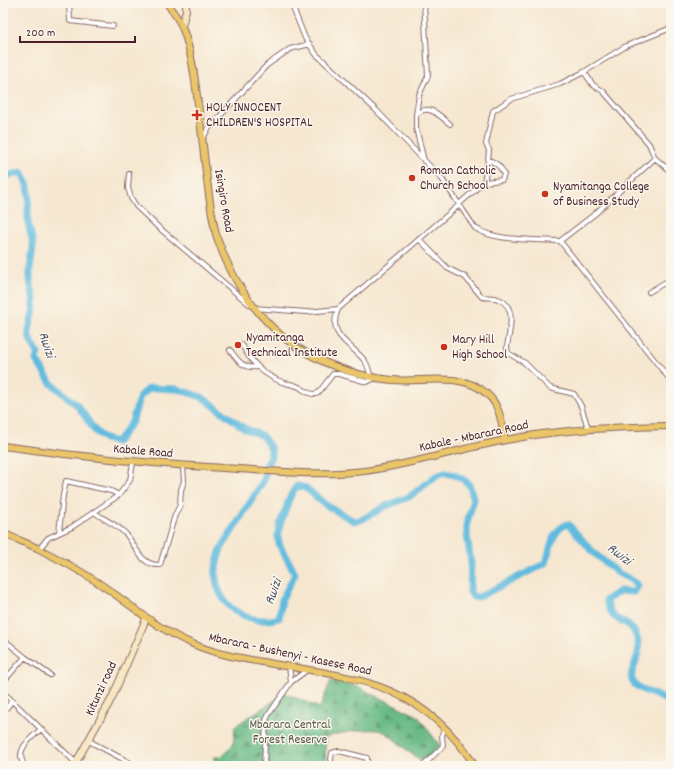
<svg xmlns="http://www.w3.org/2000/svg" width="674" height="769" font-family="Dekko,sans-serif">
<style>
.forest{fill:url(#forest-firs);stroke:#596c58}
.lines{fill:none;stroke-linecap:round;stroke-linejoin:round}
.river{stroke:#60bbde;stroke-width:7}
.street-casing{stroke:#866565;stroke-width:6}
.secondary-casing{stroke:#866565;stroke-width:8}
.primary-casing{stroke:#866565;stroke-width:8}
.street{stroke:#fff;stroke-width:4}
.secondary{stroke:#f7e8c3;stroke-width:6}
.primary{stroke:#eac669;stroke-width:6}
.poi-dot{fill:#c8321e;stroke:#fbf7ec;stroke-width:1.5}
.labels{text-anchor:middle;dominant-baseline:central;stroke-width:3;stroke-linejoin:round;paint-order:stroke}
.poi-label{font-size:13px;fill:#4a1f2b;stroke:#fbf7ec;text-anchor:start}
.street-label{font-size:13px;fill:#4a1f2b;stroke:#fbf7ec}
.park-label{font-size:13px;fill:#5a574e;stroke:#fbf7ec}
.water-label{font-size:14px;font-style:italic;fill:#52566a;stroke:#fbf7ec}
</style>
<defs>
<pattern id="forest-firs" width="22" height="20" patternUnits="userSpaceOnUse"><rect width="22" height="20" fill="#68b985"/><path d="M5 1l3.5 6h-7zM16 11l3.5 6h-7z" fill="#58966d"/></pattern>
</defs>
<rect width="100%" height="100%" fill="#fbf7ec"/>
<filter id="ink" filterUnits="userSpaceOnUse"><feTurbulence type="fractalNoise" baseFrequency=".025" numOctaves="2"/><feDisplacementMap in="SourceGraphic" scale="8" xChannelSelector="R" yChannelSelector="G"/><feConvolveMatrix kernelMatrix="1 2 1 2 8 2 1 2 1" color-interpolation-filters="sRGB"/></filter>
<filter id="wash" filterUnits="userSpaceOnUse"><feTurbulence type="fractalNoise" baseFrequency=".012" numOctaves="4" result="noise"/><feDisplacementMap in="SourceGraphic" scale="16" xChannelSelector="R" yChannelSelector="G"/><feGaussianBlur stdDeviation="0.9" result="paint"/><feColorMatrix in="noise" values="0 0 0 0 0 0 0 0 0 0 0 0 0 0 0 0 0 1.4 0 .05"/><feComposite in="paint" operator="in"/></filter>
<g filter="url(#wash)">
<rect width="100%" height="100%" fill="#f6e7d0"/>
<path class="forest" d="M331 680 356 686 418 716 440 746 425 762C409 755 399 742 386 733 374 725 339 734 325 737L326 766H219L214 757H221L233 745 235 726 285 693 320 708Z"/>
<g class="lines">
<path class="river" d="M3 177 21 172C35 192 26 201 28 222 29 230 33 238 33 246 33 256 29 266 30 277 30 286 34 295 34 304 34 327 20 331 38 352L36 360 51 383 78 406 95 431 105 439 117 442 132 422 140 396 150 388 177 389 202 397 244 428 262 436 271 448V457L267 464 264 480 221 549C219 556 216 563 216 570 213 605 248 627 279 618L282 599 295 574C280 541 270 547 286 508 289 499 291 493 297 486L306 488 326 505 354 521 361 520 386 506 409 497 436 476 445 473 455 475 464 480 469 484 474 499 467 522V536L471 562 470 592 473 597H479L546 563C551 548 551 530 568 524L594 553 618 573 633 581 638 586 634 592 620 591 606 600C613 628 627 616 635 633 650 663 609 679 651 693 658 696 664 700 671 701"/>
</g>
</g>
<g filter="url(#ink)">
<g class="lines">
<defs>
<path id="street" d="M69 3 70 21 113 26
M291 3 305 38 316 54 376 110 442 179 475 228C496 242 535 239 560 241L671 381
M424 3 428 76 419 95 416 115V128L424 161
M3 5 8 3
M671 28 626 46 584 72 593 85 603 91 649 144 655 158 671 172
M416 115C428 102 440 116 450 124
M203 138 208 129 267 65 290 49 310 44
M129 174 128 188 131 198 136 206 157 226 249 304
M484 182 488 160
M459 204 484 182 502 180 504 174C501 167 496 162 488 160L489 150 486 144 493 111 511 99 560 84 584 72
M419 239 447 268 465 277 482 297C487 298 493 297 498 299 518 306 509 331 507 347L508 353 525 363 550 388 574 394 581 406 588 428
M560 241 596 213 655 158
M649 292 671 279
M254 308 306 312 338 309
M242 345C251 362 263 375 282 382 287 384 292 384 297 386 304 389 308 395 316 394L319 392 333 374H339L367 382 375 378
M230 350C238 361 243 369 258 367
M371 377C369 372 368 364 364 360 349 342 327 336 338 309L459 205
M94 512C103 519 117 525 125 533 136 545 140 566 160 565L175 515 180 505 181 490 184 481 183 466
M59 533 63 495 66 481 111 491 119 495
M39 549 48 538 72 527 119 495 130 480 133 463
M3 639 25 657 3 682
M25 657 50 675
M289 666 291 682
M3 692 76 763
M3 712 12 701
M89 741 136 766
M25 766C13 751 31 738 41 729
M264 766 266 720 269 714 291 682 307 670
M330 766 332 753 339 751 367 758 368 766
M423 766 443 746 442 735 445 728"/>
<path id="secondary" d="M182 26 186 10V3
M74 766 112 698 146 619"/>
<path id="primary" d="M167 3C172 11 179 19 182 27 192 52 195 79 198 104 204 146 206 189 215 230 216 237 220 244 222 251 234 280 248 303 270 325 301 357 349 376 392 380 422 383 462 371 487 394 500 405 502 424 505 440
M3 446C81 457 160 465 239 469 280 472 322 476 364 471 412 465 458 449 506 440 561 429 615 427 671 426
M3 533C15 539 27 543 39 549 57 558 77 569 94 580 129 602 154 628 193 644 218 655 246 659 273 664 360 678 424 685 475 766"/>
</defs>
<use href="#street" class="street-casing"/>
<use href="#secondary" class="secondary-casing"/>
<use href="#primary" class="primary-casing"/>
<use href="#street" class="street"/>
<use href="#secondary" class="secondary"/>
<use href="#primary" class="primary"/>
</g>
</g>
<g class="poi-dot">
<path d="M195 109h4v4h4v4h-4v4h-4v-4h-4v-4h4z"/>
<circle cx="412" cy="178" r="4"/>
<circle cx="545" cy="194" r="4"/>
<circle cx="238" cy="345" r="4"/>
<circle cx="444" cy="347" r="4"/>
</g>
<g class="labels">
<g class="poi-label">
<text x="206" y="108">HOLY INNOCENT<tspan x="206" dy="15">CHILDREN'S HOSPITAL</tspan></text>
<text x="420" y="171">Roman Catholic<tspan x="420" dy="15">Church School</tspan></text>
<text x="553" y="187">Nyamitanga College<tspan x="553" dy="15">of Business Study</tspan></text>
<text x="246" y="338">Nyamitanga<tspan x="246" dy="15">Technical Institute</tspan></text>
<text x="452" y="340">Mary Hill<tspan x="452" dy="15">High School</tspan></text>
</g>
<g class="street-label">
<text transform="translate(223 201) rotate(80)">Isingiro Road</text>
<text transform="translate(474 437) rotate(-12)">Kabale - Mbarara Road</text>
<text transform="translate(143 452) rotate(5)">Kabale Road</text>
<text transform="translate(290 655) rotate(12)">Mbarara - Bushenyi - Kasese Road</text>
<text transform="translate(102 689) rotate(-65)">Kitunzi road</text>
</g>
<g class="park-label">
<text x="290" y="725">Mbarara Central<tspan x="290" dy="15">Forest Reserve</tspan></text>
</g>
<g class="water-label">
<text transform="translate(46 345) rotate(71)">Rwizi</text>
<text transform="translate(619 555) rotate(38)">Rwizi</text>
<text transform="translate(274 592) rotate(-70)">Rwizi</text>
</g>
</g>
<rect width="674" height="769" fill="none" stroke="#fbf7ec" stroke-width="16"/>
<path d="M20 36v6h115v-6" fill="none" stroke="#4a1f2b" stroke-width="2"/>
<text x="26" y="36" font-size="12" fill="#4a1f2b" stroke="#fbf7ec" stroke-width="3" paint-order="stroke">200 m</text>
</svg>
